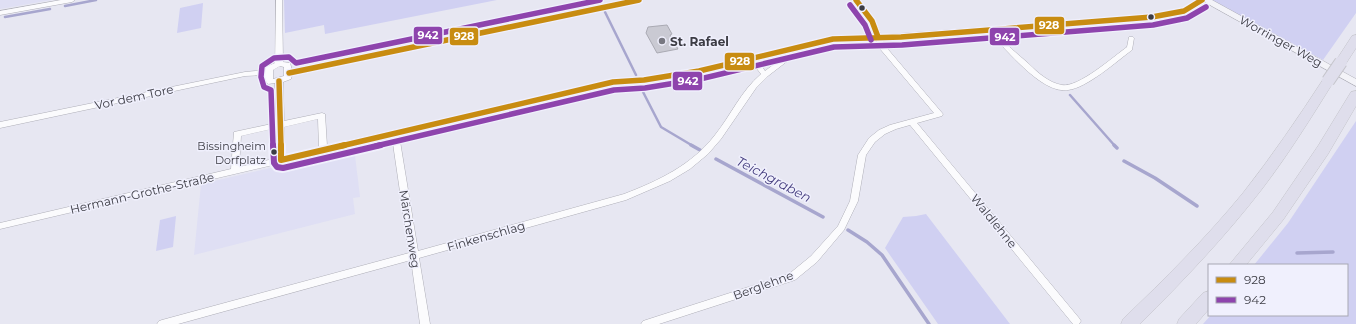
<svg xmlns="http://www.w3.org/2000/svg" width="1356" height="324" font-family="Montserrat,sans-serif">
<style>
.built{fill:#dfdff4}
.green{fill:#d0d0f2}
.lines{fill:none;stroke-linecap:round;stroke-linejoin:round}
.stream-far1{stroke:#a7a6ce;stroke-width:2.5}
.stream{stroke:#a7a6ce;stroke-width:3.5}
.building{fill:#cacad3;stroke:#aaaab3}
.street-casing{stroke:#afafb8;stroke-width:1}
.secondary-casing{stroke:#afafb8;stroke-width:1}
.highway-casing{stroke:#c4c4ca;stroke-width:1}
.street{fill:#fbfbfd;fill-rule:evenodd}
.secondary{fill:#f3f3f8;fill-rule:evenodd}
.highway{fill:#dfdeec;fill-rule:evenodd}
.highway-bridge-casing{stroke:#c4c4ca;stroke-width:14;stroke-linecap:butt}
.highway-bridge{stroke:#dfdeec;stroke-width:12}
.bus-1-far1-casing{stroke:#f0f0fd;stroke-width:8}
.bus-1-casing{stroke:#f0f0fd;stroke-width:10}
.bus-2-far1-casing{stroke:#f0f0fd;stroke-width:8}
.bus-2-casing{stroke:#f0f0fd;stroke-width:10}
.bus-1-far1{stroke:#c88c11;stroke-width:5.5}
.bus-1{stroke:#c88c11;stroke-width:6}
.bus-2-far1{stroke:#8e44ad;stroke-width:5.5}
.bus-2{stroke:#8e44ad;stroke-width:6}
.bus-dot{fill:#3c3c44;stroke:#f0f0fd;stroke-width:1.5}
.poi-dot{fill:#787881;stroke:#f0f0fd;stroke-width:1.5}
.labels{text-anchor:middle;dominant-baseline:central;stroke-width:3;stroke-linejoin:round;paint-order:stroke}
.bus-label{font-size:11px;fill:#3c3c44;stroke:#f0f0fd;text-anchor:end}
.poi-label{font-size:12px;font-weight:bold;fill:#3c3c44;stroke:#f0f0fd;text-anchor:start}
.street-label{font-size:12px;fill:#3c3c44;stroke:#f0f0fd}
.water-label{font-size:13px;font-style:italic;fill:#433b7d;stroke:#f0f0fd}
.line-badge{stroke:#f0f0fd;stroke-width:1.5}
.badge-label{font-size:11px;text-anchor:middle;font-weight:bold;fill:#fff}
</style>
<rect width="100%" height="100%" fill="#e7e7f2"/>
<path class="built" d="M0 0H51L0 9Z
M355 155 360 197 353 198 355 214 194 255 201 184 300 161V168Z"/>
<path class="green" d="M284 0H497L325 34 324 25 285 33Z
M1211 0H1356V13L1323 60Z
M203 3 201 28 177 33 180 8Z
M1356 121V324H1203L1211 315H1347V265H1254L1288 223Z
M926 214 1010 324H938L885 248 903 217 916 216Z
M176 216 173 247 156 251 160 220Z"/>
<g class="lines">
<path class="stream-far1" d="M65 6 96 0
M605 12 636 75
M5 17 50 9
M641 88 661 127 693 146
M1070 95 1115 146"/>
<path class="stream" d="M691 145 700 150
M1114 145 1117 148
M716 159 823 217
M1124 161 1155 178 1197 206
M848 230 867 242 882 255 929 324
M1297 253 1333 252"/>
</g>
<path class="building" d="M667 25 672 34 670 35 678 49 657 53 646 33 648 27Z"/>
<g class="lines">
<defs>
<path id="street" d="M61 0H75L72 2 0 15V11Z
M276 0H282L283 62 290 63 292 70 630 0H642L639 2 292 75 291 79 283 82 284 121 322 113 325 114 327 146 613 80 644 78 699 69 833 37 875 36 869 21 853 0H859L875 21 881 35 1152 15 1182 9 1198 0H1205L1186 12 1152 19 996 31C1004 44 1018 54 1029 64 1037 72 1049 83 1062 85 1078 88 1113 57 1127 47L1129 37H1133L1134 38 1132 50C1117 61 1087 88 1068 90 1043 94 1012 55 995 39L990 32 883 40 886 47 943 114 942 116 917 123 1079 318 1081 321 1079 324H1073L910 125 896 129 885 134 875 142 866 155 858 201 844 230 817 262 795 280 659 324H641L643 321 646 320 789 274 811 256 838 226 850 201 858 155 869 138 879 130 890 125 934 113 881 50 876 40 833 41 793 51 790 59 768 76 756 88 721 139 708 154 690 169 670 181 626 200 419 258 430 324H420L411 260 178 324H157L159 321 162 320 409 253 392 137 0 229V223L231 169 234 132 276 123 275 83 268 84 265 80V75L245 76 0 128V122L245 72 265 70 266 67 275 63ZM786 52 785 56 765 71 757 59ZM751 61 761 74C741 91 731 115 715 135 692 165 658 181 624 194L418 251 399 135 613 84C660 81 705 72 751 61ZM280 66 284 67V76L273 79V70ZM318 119 319 148 285 156 284 127ZM276 128 277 158 239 167 241 136Z"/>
<path id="secondary" d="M1201 0H1212L1356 79V86Z"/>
<path id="highway" d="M1356 35V48L1345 65H1337L1335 62 1337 59 1352 36Z
M1328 77 1332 78 1334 81C1311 118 1288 155 1262 189 1225 237 1183 281 1140 324H1121L1123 319C1165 279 1206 238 1243 193 1272 156 1298 118 1324 78Z
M1356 91V106L1328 154 1283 220 1246 265H1229L1273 212 1318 146 1351 92Z
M1209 291V309L1196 324H1177L1179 319 1203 293Z"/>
</defs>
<use href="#street" class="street-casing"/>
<use href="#secondary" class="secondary-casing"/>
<use href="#highway" class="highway-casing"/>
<use href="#street" class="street"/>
<use href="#secondary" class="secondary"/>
<use href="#highway" class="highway"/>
<defs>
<path id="highway-bridge" d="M1328 81 1341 62"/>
</defs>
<use href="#highway-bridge" class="highway-bridge-casing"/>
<use href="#highway-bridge" class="highway-bridge"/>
<defs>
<path id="bus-1-far1" d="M856 0 872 21 878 37
M289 73 639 0
M279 81 281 146
M341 146 613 82 644 80 699 71 833 39 901 37 1152 17 1184 11 1202 0"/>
<path id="bus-1" d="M281 145V160
M281 160 345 145"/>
<path id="bus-2-far1" d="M850 5 865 25 871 40
M273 146 271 90 264 87 261 77 262 66 274 58 289 57 296 63 600 0
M376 146 614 90 645 88 700 79 834 47 902 45 1153 25 1187 18 1206 7"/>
<path id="bus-2" d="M273 145 274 163 277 167 283 168 381 145"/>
</defs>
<use href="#bus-1-far1" class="bus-1-far1-casing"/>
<use href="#bus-1" class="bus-1-casing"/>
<use href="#bus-2-far1" class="bus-2-far1-casing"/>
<use href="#bus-2" class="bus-2-casing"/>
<use href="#bus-1-far1" class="bus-1-far1"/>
<use href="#bus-1" class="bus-1"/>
<use href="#bus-2-far1" class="bus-2-far1"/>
<use href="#bus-2" class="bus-2"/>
</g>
<g class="bus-dot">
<circle cx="862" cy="8" r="3.5"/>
<circle cx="1151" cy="17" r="3.5"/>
<circle cx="274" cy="152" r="3.5"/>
</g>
<circle class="poi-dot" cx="662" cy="41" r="4"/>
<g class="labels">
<g class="bus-label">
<text x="266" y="146">Bissingheim<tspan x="266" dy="14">Dorfplatz</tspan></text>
</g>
<g class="poi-label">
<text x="670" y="41">St. Rafael</text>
</g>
<g class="street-label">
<text transform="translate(1281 41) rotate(29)">Worringer Weg</text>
<text transform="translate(134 97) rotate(-12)">Vor dem Tore</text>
<text transform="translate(142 193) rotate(-13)">Hermann-Grothe-Straße</text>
<text transform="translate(994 221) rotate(51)">Waldlehne</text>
<text transform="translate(410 229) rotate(81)">Märchenweg</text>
<text transform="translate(486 236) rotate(-16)">Finkenschlag</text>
<text transform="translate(763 285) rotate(-20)">Berglehne</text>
</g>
<g class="water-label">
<text transform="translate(774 179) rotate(28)">Teichgraben</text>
</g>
</g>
<g class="line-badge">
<rect x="1034" y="16" width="31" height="19" rx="4" fill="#c88c11"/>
<rect x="413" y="26" width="30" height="19" rx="4" fill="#8e44ad"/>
<rect x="449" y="27" width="30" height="19" rx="4" fill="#c88c11"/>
<rect x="989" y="27" width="31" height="19" rx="4" fill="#8e44ad"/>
<rect x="724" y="52" width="31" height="19" rx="4" fill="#c88c11"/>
<rect x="672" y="71" width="31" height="20" rx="4" fill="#8e44ad"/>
</g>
<g class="badge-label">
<text x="1049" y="29">928</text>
<text x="428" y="39">942</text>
<text x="464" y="40">928</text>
<text x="1005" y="41">942</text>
<text x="740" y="65">928</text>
<text x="688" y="85">942</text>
</g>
<rect x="1208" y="264" width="140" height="52" fill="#f0f0fd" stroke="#a8a8b3"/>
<rect x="1216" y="277" width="20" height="6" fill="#c88c11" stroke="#a8a8b3"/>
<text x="1244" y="284" font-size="12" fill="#3c3c44">928</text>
<rect x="1216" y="297" width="20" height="6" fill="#8e44ad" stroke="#a8a8b3"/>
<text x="1244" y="304" font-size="12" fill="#3c3c44">942</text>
</svg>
